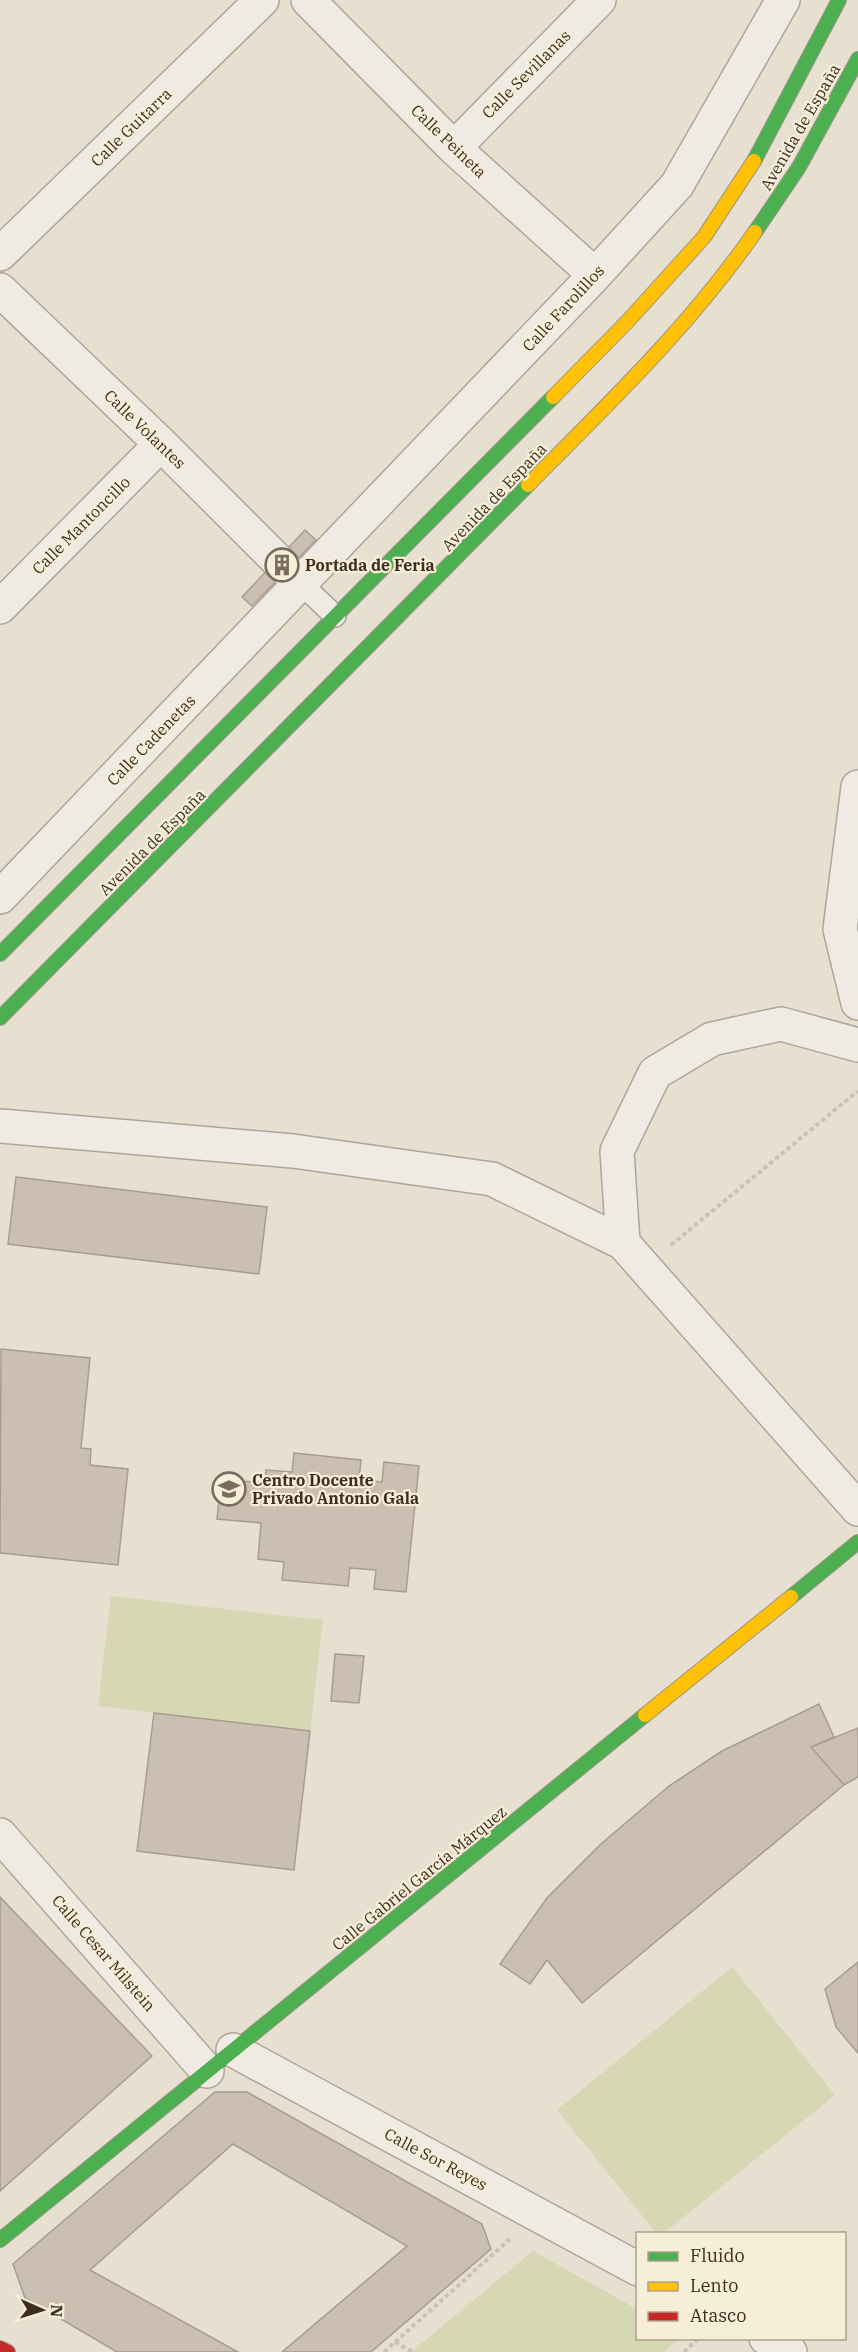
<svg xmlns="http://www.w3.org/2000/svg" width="858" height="2352" font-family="'IBM Plex Serif',serif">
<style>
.green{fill:#d6d7b3}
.building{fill:#cbbfb2;stroke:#a89c90;stroke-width:1.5}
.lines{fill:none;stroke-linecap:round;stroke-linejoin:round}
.lane-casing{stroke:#ada599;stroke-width:24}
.street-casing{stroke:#ada599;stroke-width:36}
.fast-casing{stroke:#9c958a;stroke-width:16}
.slow-casing{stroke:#9c958a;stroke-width:16}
.jam-casing{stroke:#9c958a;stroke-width:16}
.path{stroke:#c8c2b9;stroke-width:4;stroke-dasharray:4.5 3;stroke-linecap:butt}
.lane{stroke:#efebe3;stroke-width:21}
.street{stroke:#efebe3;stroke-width:33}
.fast{stroke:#4caf50;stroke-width:14}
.slow{stroke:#ffc107;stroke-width:14}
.jam{stroke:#c62828;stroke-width:14}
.labels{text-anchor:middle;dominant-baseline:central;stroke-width:4.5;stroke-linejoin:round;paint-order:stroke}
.street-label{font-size:16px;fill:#3d2e20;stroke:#f7eed8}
.poi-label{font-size:16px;font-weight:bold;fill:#3d2e20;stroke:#f7eed8;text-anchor:start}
</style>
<rect width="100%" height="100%" fill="#e7e0d1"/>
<path class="green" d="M111 1596 323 1620 310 1731 98 1706Z
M732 1967 835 2095 664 2233H656L557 2110Z
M533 2251 637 2309 638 2338 679 2339 664 2352H411Z"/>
<path class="building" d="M305 530 316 540 252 606 242 597Z
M16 1177 267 1207 259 1274 8 1244Z
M1 1349 90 1358 81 1448 91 1449 90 1465 128 1469 118 1565 0 1553Z
M294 1453 361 1460 359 1480 382 1482 384 1462 419 1466 406 1592 374 1589 376 1570 350 1568 348 1586 282 1580 284 1562 258 1559 261 1523 217 1519 221 1479 265 1483 266 1470 292 1472Z
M335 1654 364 1656 359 1703 331 1701Z
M819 1704 834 1737 811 1747 844 1785 582 2003 547 1960 530 1984 500 1964 547 1898 602 1843 669 1786 722 1751Z
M154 1713 310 1731 294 1870 137 1851Z
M858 1728V1777L844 1785 811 1747Z
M0 1897 152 2056 0 2191Z
M858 1962V2053L836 2027 825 1989Z
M215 2092H247L482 2224 491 2249 371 2352H282L407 2246 233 2144 90 2270 238 2352H117L25 2298 13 2264Z"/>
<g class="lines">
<defs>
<path id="lane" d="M292 575 335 616"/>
<path id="street" d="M308 0 454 148 595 275
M454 148 599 0
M0 254 262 0
M0 290 161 444 287 570
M0 607 161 444
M858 787 840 929 858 1003
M0 897 595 275 677 185 783 0
M0 1126 293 1151 492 1179 623 1243 858 1509
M623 1243 617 1151 655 1073 712 1039 781 1024 858 1045
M0 1835 207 2071
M233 2050 638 2269
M766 2338 790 2352"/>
<path id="fast" d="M754 161 839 0
M755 232 799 167 858 59
M0 954 553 397
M0 1018 528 485
M791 1597 858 1542
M0 2240 645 1715"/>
<path id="slow" d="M553 397 627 322 704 237 754 161
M528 485C608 404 690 326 755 232
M645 1715 791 1597"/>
<path id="jam" d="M0 2348 8 2352"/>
</defs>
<use href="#lane" class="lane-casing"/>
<use href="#street" class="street-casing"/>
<use href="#fast" class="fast-casing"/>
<use href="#slow" class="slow-casing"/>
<use href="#jam" class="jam-casing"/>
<path class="path" d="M671 1245 858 1091
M395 2342 413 2352
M384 2352 510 2239
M684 2352 699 2338"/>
<use href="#lane" class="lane"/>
<use href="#street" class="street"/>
<use href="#fast" class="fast"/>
<use href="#slow" class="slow"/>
<use href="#jam" class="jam"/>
</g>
<defs>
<symbol id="building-ring" viewBox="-11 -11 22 22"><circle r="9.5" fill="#f7eed8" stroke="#786c5e" stroke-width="1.5"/><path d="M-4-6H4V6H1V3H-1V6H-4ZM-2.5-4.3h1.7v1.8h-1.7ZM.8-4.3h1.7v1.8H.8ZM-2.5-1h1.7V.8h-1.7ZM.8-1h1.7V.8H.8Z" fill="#786c5e"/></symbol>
<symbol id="university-ring" viewBox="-11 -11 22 22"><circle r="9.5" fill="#f7eed8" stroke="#786c5e" stroke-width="1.5"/><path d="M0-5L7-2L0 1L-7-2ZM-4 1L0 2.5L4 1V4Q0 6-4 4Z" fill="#786c5e"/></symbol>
</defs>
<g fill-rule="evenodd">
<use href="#building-ring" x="263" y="546" width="38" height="38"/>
<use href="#university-ring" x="210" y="1470" width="38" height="38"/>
</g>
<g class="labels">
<g class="street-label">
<text transform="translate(526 74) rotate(-45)">Calle Sevillanas</text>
<text transform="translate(131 127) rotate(-44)">Calle Guitarra</text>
<text transform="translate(800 127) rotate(-60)">Avenida de España</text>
<text transform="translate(449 141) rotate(44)">Calle Peineta</text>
<text transform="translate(563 308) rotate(-47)">Calle Farolillos</text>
<text transform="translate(145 429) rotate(44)">Calle Volantes</text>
<text transform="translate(494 497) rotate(-46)">Avenida de España</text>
<text transform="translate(81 525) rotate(-45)">Calle Mantoncillo</text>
<text transform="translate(151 740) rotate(-46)">Calle Cadenetas</text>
<text transform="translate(152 842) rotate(-45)">Avenida de España</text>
<text transform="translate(419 1878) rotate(-39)">Calle Gabriel García Márquez</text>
<text transform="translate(104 1953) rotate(49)">Calle Cesar Milstein</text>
<text transform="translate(436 2159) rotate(28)">Calle Sor Reyes</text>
</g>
<g class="poi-label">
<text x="305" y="565">Portada de Feria</text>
<text x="252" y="1480">Centro Docente<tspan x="252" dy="18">Privado Antonio Gala</tspan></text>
</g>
</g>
<rect x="636" y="2232" width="210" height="108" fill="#f7eed8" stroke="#ada18e" stroke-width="1.5"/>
<rect x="648" y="2252" width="30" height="9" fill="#4caf50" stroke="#ada18e" stroke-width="1.5"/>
<text x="690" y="2262" font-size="18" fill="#3d2e20">Fluido</text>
<rect x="648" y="2282" width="30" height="9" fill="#ffc107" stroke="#ada18e" stroke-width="1.5"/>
<text x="690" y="2292" font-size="18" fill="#3d2e20">Lento</text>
<rect x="648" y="2312" width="30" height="9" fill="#c62828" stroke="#ada18e" stroke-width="1.5"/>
<text x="690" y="2322" font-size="18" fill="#3d2e20">Atasco</text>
<g transform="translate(42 2310) rotate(93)" stroke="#f7eed8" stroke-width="4.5" paint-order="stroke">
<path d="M0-4.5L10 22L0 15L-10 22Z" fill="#3d2e20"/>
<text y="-9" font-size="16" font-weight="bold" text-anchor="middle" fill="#3d2e20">N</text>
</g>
</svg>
